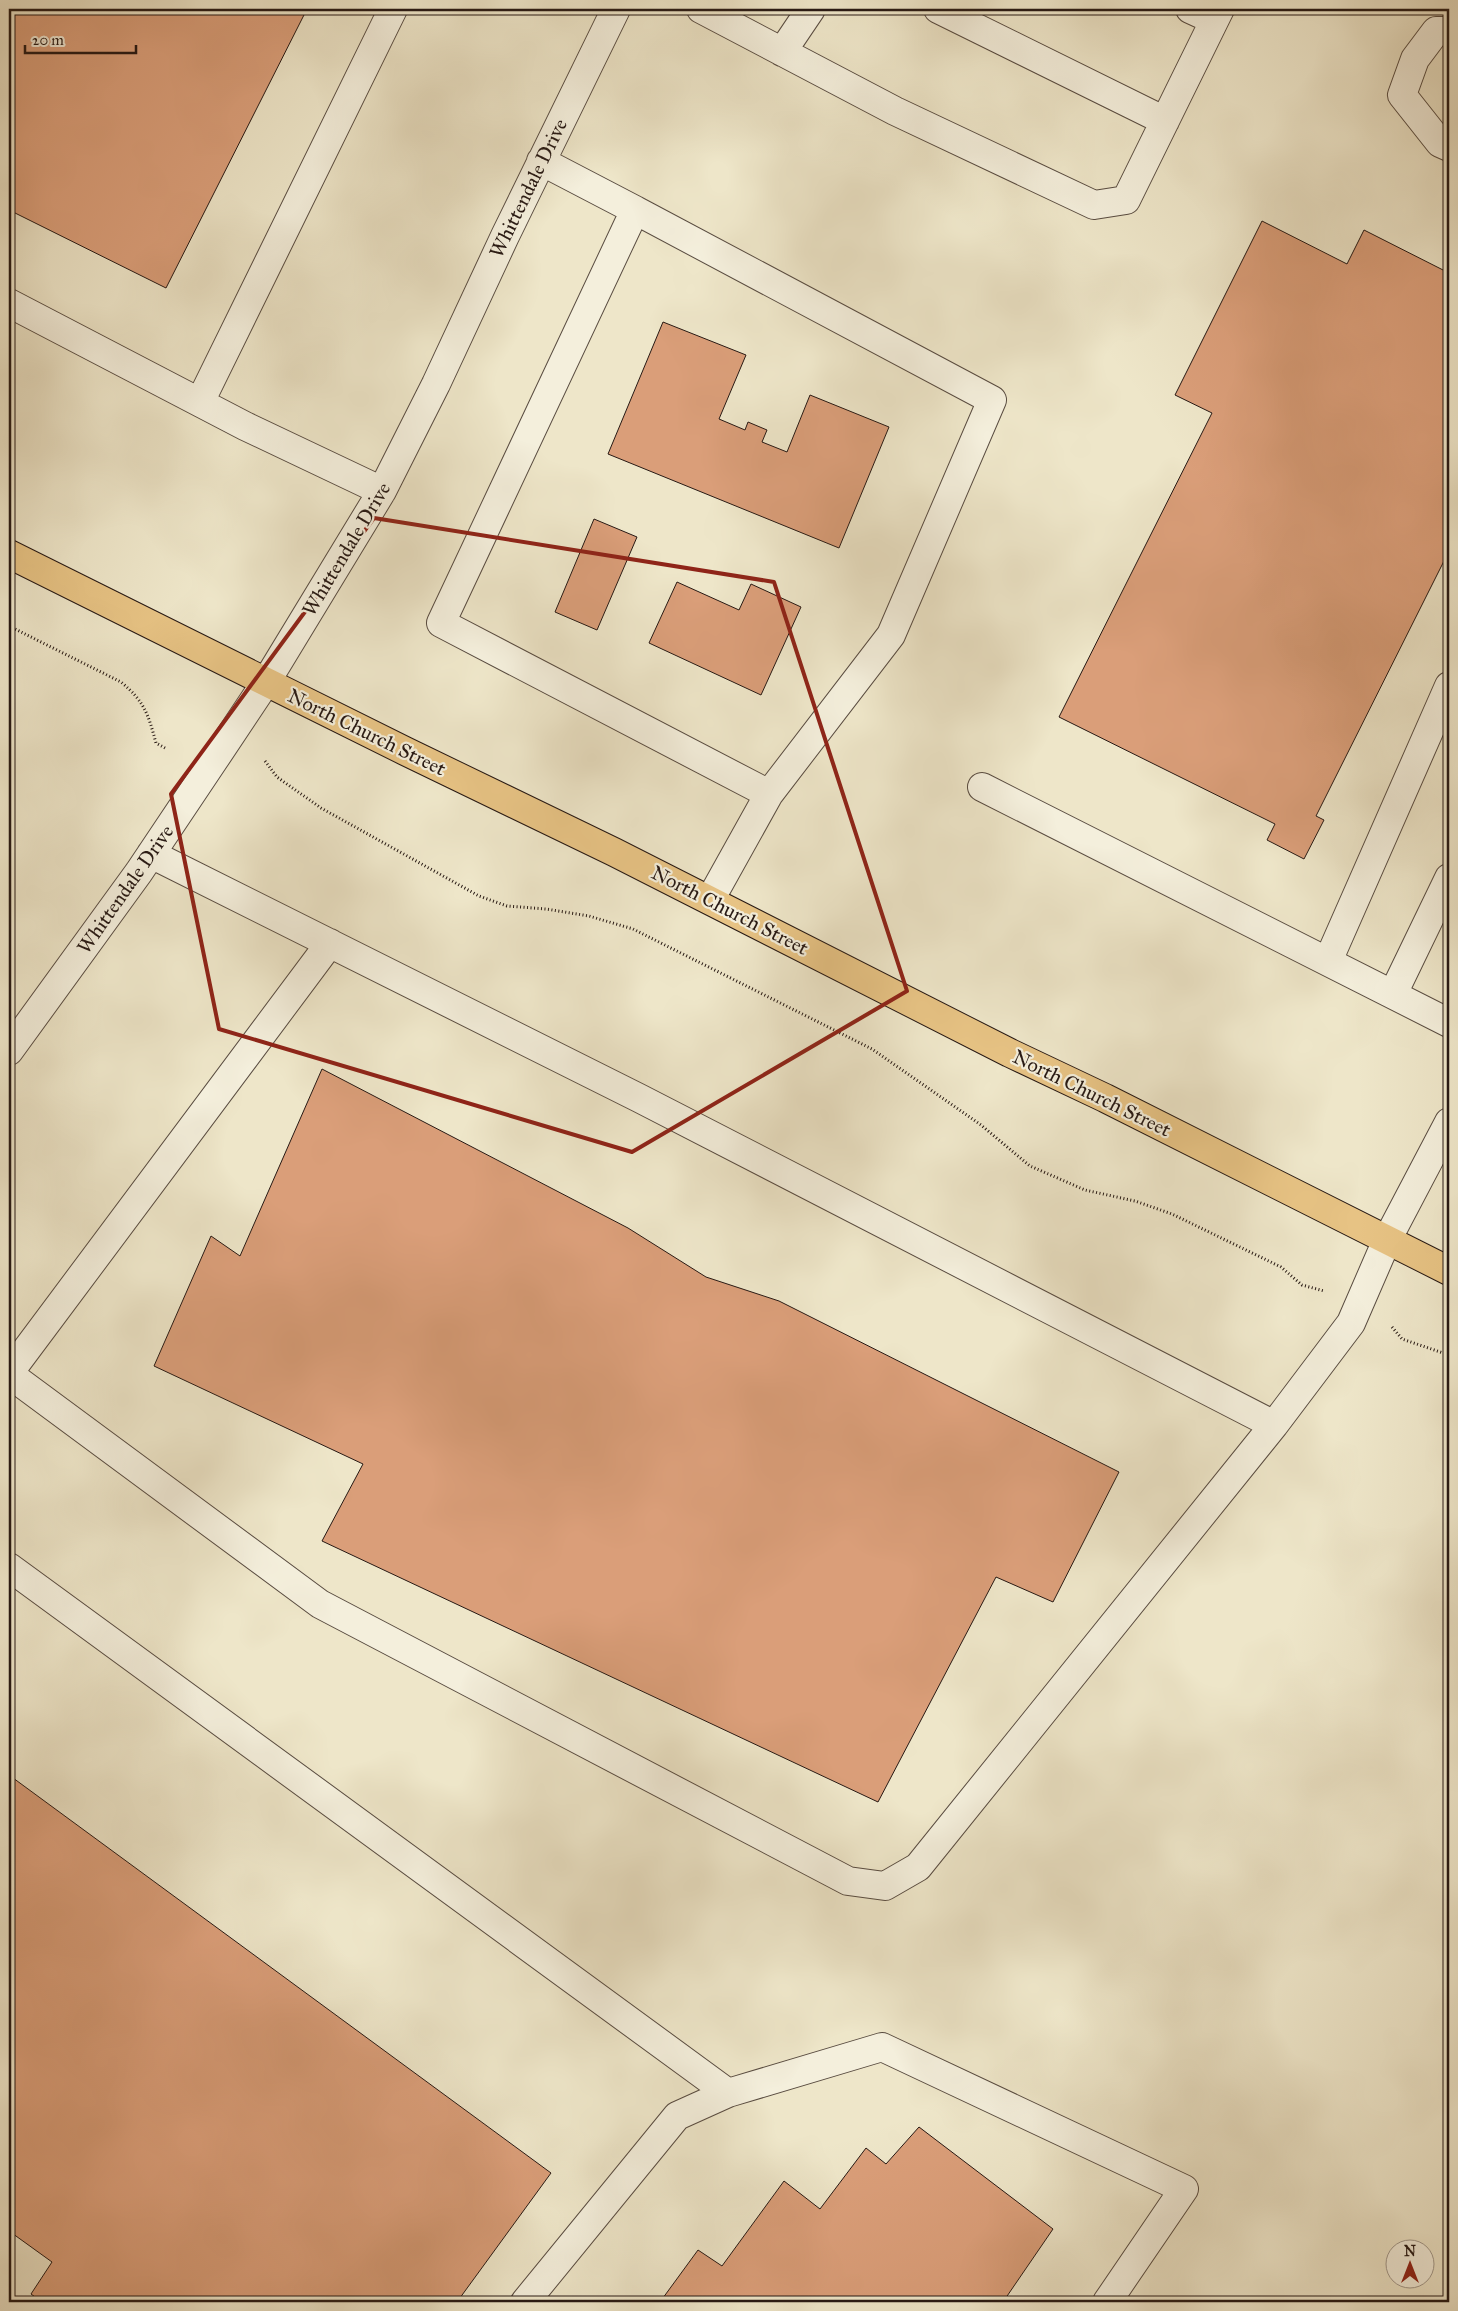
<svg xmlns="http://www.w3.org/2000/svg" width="1458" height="2311" font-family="'IM FELL Great Primer',serif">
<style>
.building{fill:#da9e79;stroke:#271914}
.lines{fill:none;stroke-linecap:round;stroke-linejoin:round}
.minor-casing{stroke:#594c41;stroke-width:30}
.major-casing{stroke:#271914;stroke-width:30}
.path{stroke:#271914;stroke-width:3;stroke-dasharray:1 2.5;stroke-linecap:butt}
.minor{stroke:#f4efdc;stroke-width:28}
.major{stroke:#e7c384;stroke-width:28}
.marked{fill:none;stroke:#8f2418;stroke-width:4;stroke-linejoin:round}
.labels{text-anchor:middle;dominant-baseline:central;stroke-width:4.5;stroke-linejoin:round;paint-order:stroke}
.street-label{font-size:20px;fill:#271914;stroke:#f4efdc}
</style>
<rect width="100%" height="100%" fill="#eee6c9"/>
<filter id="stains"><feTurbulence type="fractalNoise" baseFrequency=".004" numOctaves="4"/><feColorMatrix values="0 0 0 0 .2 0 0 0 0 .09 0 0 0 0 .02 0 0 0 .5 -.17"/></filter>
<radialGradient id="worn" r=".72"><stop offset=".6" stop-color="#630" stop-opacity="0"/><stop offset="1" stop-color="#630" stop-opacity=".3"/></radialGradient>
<path class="building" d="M9 9H307L166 288 9 210Z
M1262 221 1347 264 1364 230 1449 273V551L1316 816 1324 820 1304 859 1267 840 1275 824 1059 717 1212 413 1175 395Z
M663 322 746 355 719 419 745 430 748 422 767 430 762 442 787 452 810 395 889 427 839 548 608 454Z
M594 519 637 537 597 630 555 612Z
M677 582 739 610 751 584 801 607 761 695 649 643Z
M322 1069 628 1228 706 1277 779 1301 1119 1472 1053 1602 996 1577 878 1802 322 1541 363 1464 154 1366 211 1236 240 1256Z
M9 1775 551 2173 457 2302H42L31 2294 52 2262 9 2231Z
M919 2127 1053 2229 1003 2302H660L698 2250 722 2266 784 2181 820 2209 866 2148 886 2164Z"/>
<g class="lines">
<defs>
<path id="minor" d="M701 9 895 111 1094 205 1126 200 1220 9
M938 9 1165 121
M1190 9 1214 20
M1449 31H1436L1415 59 1402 95 1440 143 1449 147
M782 52 811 9
M541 161 635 210
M9 303 245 426 382 491
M200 402 393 9
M982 787 1449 1023
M710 900 769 794 891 635 992 400 635 210 441 623 769 794
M1328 961 1449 686
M1393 994 1449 878
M9 1051 139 872 214 760 266 682 382 491 436 384 505 236 616 9
M9 1373 330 943
M9 1374 320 1604 848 1881 885 1886 918 1867 1274 1425 639 1098 151 854
M1274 1425 1351 1323 1387 1240 1449 1122
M9 1567 728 2093
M525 2302 677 2116 728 2093 882 2047 1184 2189 1107 2302"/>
<path id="major" d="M9 554 405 751 614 852 1010 1053 1105 1098 1449 1271"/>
</defs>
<use href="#minor" class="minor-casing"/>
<use href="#major" class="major-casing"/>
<path class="path" d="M9 626 121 682C145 702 148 714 156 743L165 748
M265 761 277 777 321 808 479 896 507 906 546 909 589 916 633 929 872 1049 981 1125 1030 1166 1085 1190 1135 1201 1172 1214 1281 1267 1302 1285 1324 1291
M1392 1327 1402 1339 1449 1355"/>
<use href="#minor" class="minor"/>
<use href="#major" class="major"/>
</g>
<path class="marked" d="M374 518 774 582 907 991 632 1152 219 1029 171 794Z"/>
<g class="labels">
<g class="street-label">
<text transform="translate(528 188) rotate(-64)">Whittendale Drive</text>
<text transform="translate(346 549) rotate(-59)">Whittendale Drive</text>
<text transform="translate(367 732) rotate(26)">North Church Street</text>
<text transform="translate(125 889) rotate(-55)">Whittendale Drive</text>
<text transform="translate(730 910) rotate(27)">North Church Street</text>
<text transform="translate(1092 1093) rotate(26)">North Church Street</text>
</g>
</g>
<rect width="1458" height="2311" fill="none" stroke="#eee6c9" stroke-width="30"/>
<rect x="10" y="10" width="1438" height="2291" fill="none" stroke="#271914" stroke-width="2.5"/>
<rect x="15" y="15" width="1428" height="2281" fill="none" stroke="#271914"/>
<g transform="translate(1410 2264)"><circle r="24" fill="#f4efdc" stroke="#a2998c"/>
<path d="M0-4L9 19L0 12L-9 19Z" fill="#8f2418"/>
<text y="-8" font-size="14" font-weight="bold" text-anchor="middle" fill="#271914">N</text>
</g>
<path d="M25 45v8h111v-8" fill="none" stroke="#271914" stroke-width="2.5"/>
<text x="32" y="45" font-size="15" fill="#271914" stroke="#f4efdc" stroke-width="4" paint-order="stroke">20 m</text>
<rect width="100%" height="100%" filter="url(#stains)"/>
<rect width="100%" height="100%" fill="url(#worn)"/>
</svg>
